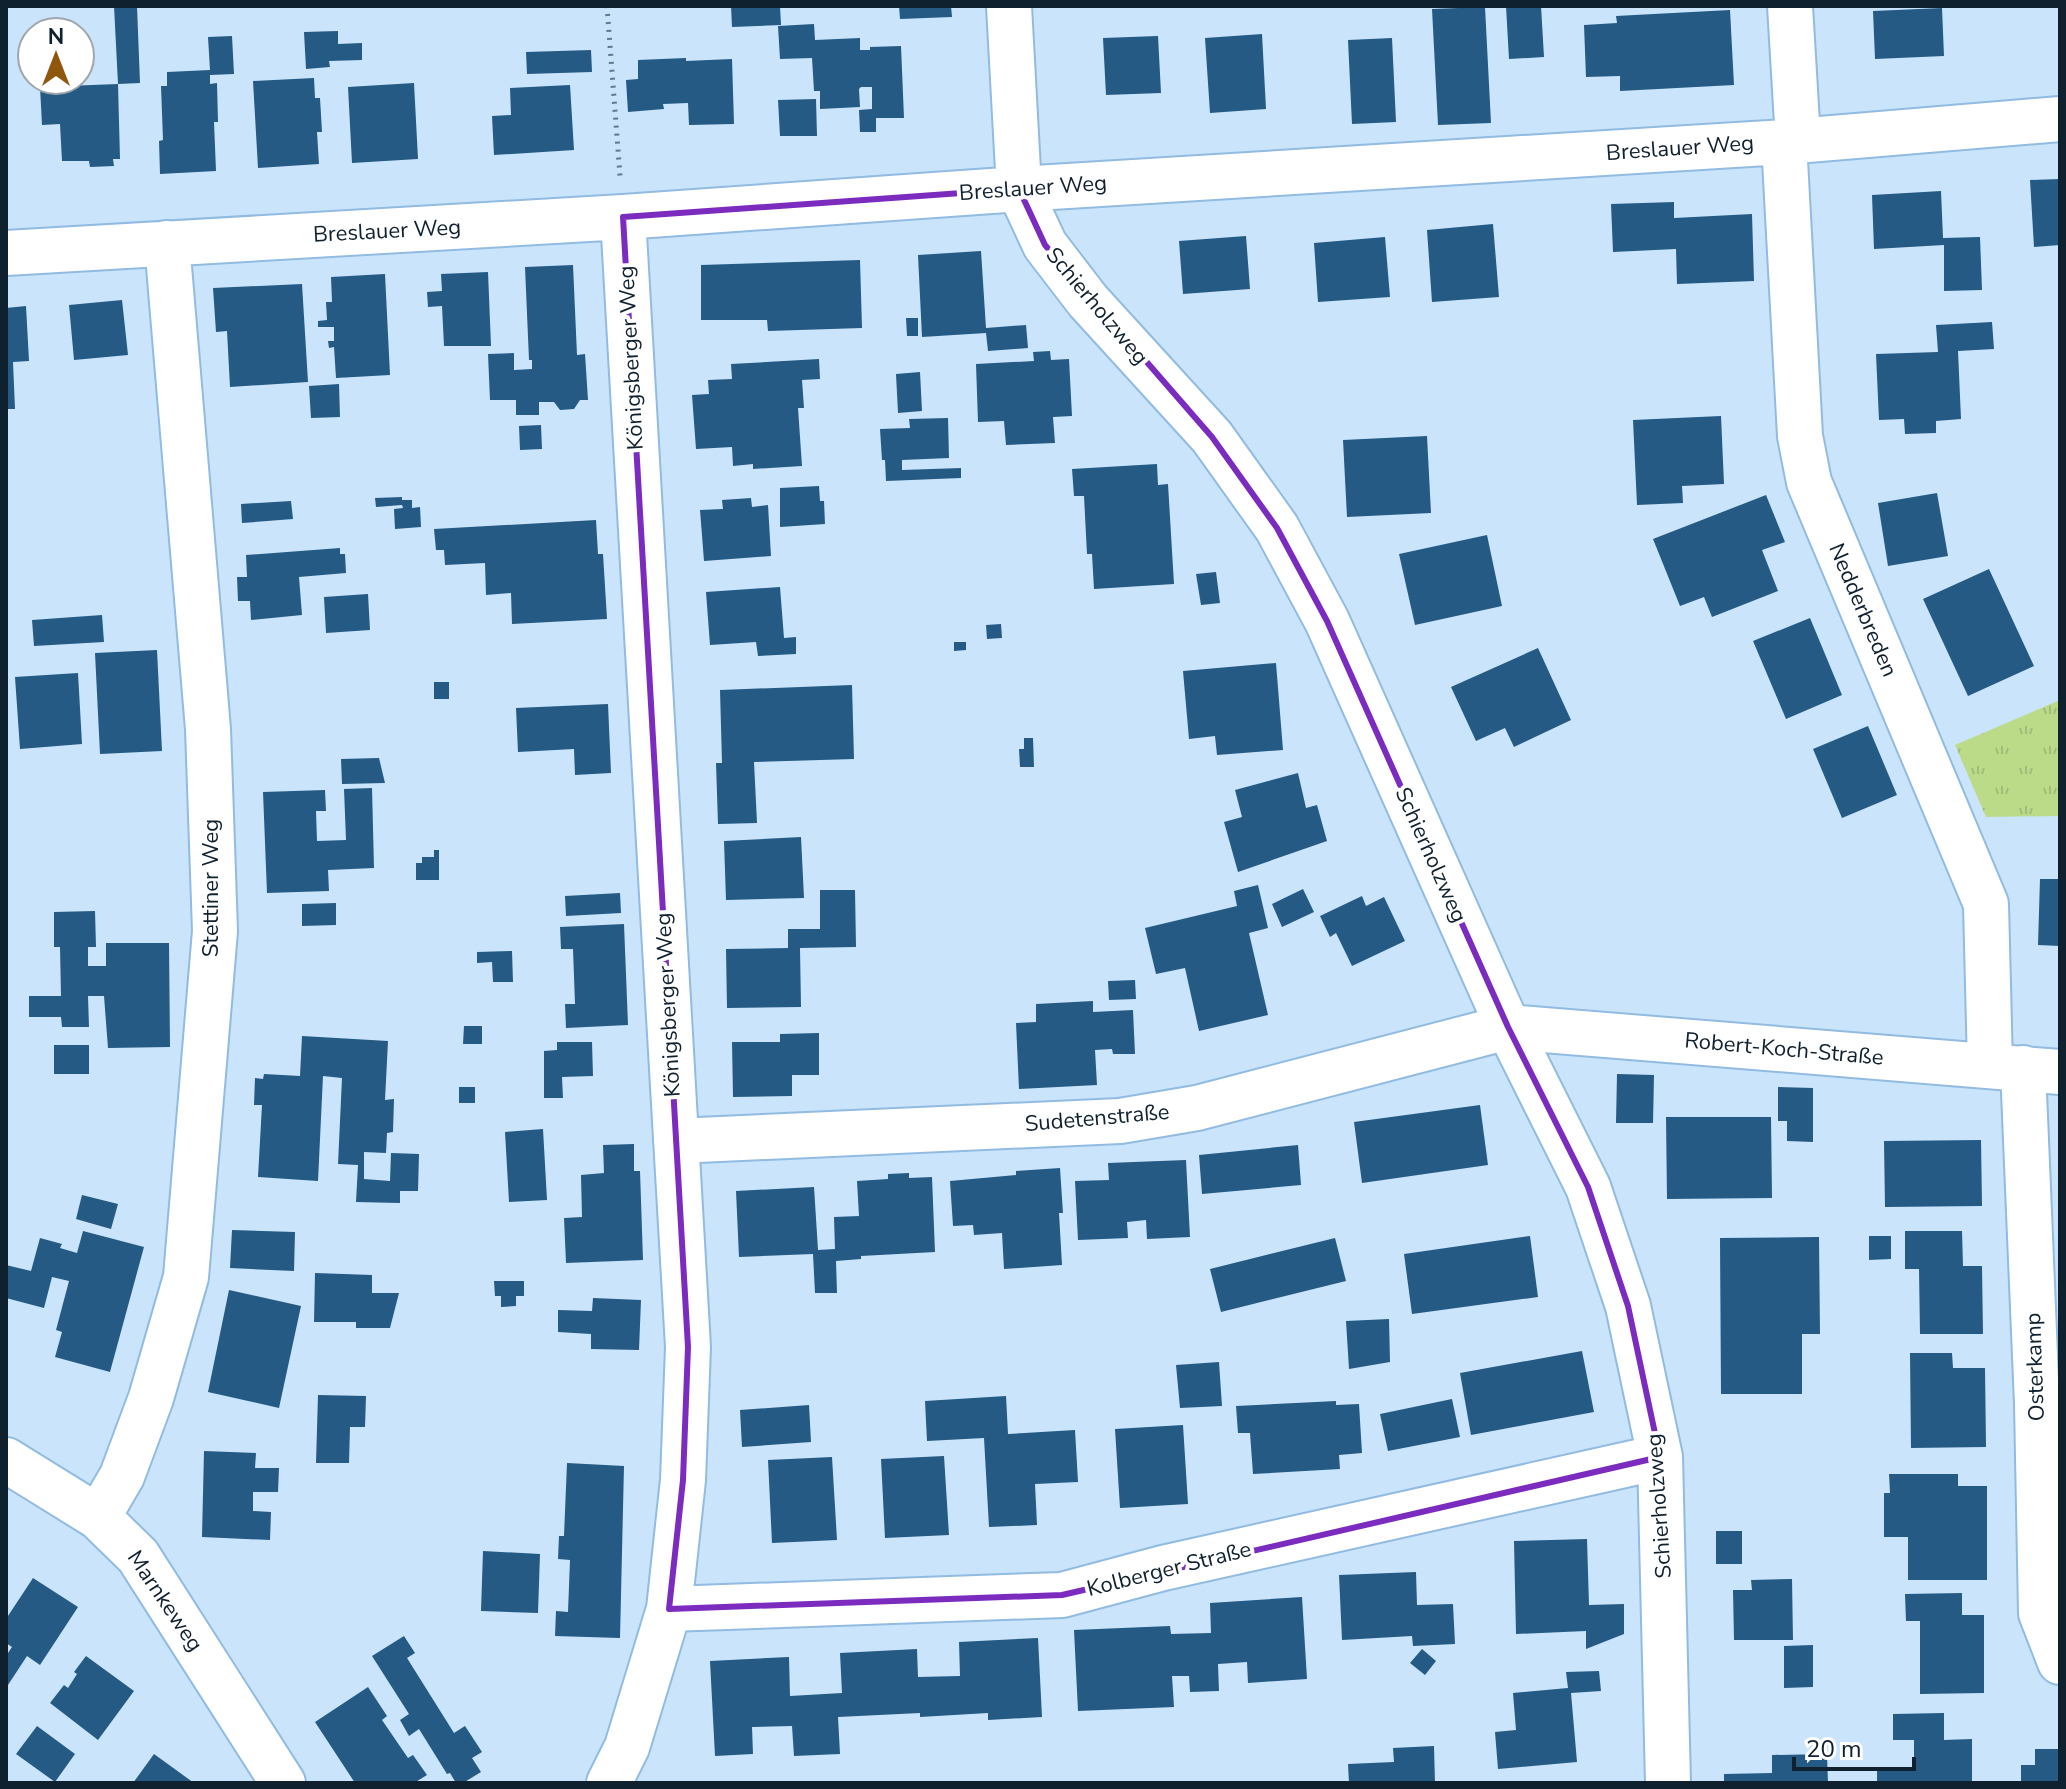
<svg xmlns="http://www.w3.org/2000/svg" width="2066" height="1789" font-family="'Nunito Sans',sans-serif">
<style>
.park{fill:url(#park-tufts)}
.building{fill:#245a84}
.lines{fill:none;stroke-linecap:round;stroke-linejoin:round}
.street-casing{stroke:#91bbe1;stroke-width:48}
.path{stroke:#63788b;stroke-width:5;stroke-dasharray:2 6;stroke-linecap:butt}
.street{stroke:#fff;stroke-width:44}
.marked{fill:none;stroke:#7b2cbf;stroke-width:6;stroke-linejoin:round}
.labels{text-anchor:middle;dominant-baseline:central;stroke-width:8;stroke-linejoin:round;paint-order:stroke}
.street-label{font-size:22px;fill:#0f202e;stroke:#fff}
</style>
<defs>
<pattern id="park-tufts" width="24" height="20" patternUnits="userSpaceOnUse" patternTransform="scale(2)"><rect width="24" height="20" fill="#bbdb88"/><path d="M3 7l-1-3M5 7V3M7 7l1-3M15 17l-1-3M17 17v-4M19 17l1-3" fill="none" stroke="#a0bc76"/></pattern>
</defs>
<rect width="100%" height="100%" fill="#cae4fc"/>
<path class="park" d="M2060 700V816L1986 817 1955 745Z"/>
<path class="building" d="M114 6H137L140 83 118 84Z
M731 6H780L781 25 732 27Z
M899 6H951L952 17 900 19Z
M1506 6H1541L1544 57 1509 59Z
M1485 7 1491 123 1438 125 1432 9Z
M1942 8 1944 56 1875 59 1873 11Z
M1730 10 1734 85 1620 91V76L1586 77 1584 25 1617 23 1616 16Z
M814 24 815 40 860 38V50H870V47L901 46 904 118H876V132H860L859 110 872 109V87H861L859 89 860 107 820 109V91H814L812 58 780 59 778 26Z
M338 31V44L362 43V60L329 61 330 67 306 69 304 32Z
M1262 34 1266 109 1210 113 1205 38Z
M232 36 234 74 210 75V84L217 83 218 122H214L216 171 160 174 159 141 163 140 161 86H167V72L210 70 208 37Z
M1158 36 1161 93 1106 95 1103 38Z
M1392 38 1396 122 1352 124 1348 40Z
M591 50 592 72 527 74 526 52Z
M686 58V61L732 59 734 124 689 125 688 103 663 104 664 109 628 112 626 80 638 79V60Z
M314 78 315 98H320L322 132H317L319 164 258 168 253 81Z
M414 83 418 159 352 163 348 87Z
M118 84 120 159H113L114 166 90 167 89 161H62L60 124 42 125 40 87Z
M570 85 574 150 494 155 492 116 511 115 510 88Z
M816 99 817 136H780L778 100Z
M2060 179V245L2034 247 2030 180Z
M1941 191 1943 238 1980 237 1982 290 1944 291V245L1874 249 1872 195Z
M1674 202V218L1752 214 1754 281 1677 284 1676 249 1613 252 1611 204Z
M1493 224 1499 297 1432 302 1427 230Z
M1246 236 1250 289 1183 294 1179 241Z
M1385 237 1390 297 1318 302 1314 243Z
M981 251 986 328 1026 325 1028 348 988 351 986 333 922 337 918 255Z
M860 260 862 328 768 331 767 320H701V265Z
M573 265 577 355 585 354 588 400H580L574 409 560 410 554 402H539V415H516V400H490L488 354 514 353V370L532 369V360H529L525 267Z
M488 272 491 346H444L442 306 428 307 427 292 442 291 441 274Z
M385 274 390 375 336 378 334 347 329 348 328 341H334V327H318V321L327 320 326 302H332L331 277Z
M302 284 308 382 230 387 227 331 216 332 213 288Z
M122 300 128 355 74 360 69 305Z
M26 306 29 361 13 362 15 409H6V308Z
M906 318H918V336H907Z
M1992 322 1994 349 1958 351 1961 419 1936 421V433L1905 434 1904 419 1879 420 1876 354 1938 352 1936 325Z
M1050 351 1051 360 1069 359 1072 416 1053 417 1055 443 1006 445 1004 421 978 422 976 364 1034 361 1033 352Z
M819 359 820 379 802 380 804 408H798L802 466 753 469V464L733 466 732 447 696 449 692 395 709 394 708 380 732 379 731 364Z
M920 372 922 411 898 413 896 374Z
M339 384 340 417 311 418 309 386Z
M1721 416 1724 484 1682 486 1683 503 1637 505 1633 420Z
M948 418 949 458 902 460V470L961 468V478L886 481 885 460H882L880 429 910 428 909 419Z
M541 425 542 449 520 450 519 426Z
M1427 436 1431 513 1347 517 1343 440Z
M1157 464 1158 485 1168 484 1174 584 1094 589 1092 554H1087L1084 496H1074L1072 469Z
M819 486 820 501H824L825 524 780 527V488Z
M1937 493 1948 556 1888 566 1878 503Z
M1766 495 1785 542 1762 550 1778 591 1712 617 1704 597 1680 606 1653 539Z
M402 497V500H412V508L420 507 421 527 395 529 394 509 403 508 402 505 376 507 375 498Z
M751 498 752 507 768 505 771 556 704 561 700 510 723 509 722 500Z
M291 501 293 519 242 523 241 504Z
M596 520 598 554H603L607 619 512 624 511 593 486 595 485 563 445 565 444 550H436L434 529Z
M1487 535 1502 606 1415 625 1399 554Z
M340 548V554H345L346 573 299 577 302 615 251 620 250 601H238L237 577H247L246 555Z
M1989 569 2034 666 1968 696 1923 599Z
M1216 572 1220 603 1201 605 1196 574Z
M780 587 784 638 796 637V654L758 656 756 642 710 645 706 592Z
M368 594 370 630 326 633 324 597Z
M102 615 104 642 34 646 32 620Z
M1810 618 1842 695 1786 719 1753 641Z
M1001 624 1002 638 987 639 986 625Z
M954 642H966V650L954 651Z
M1538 648 1571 720 1514 747 1505 728 1476 741 1451 687Z
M157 650 162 751 100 754 95 653Z
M1276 663 1283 750 1217 755 1215 736 1189 739 1183 671Z
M78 673 82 744 20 749 15 677Z
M434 682H449V699H434Z
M852 685 854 759 754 762 757 823 718 824 716 763H722L720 690Z
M608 704 611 773 575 775 574 749 518 752 516 708Z
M1868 726 1897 795 1842 818 1813 749Z
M1024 738H1033L1034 767H1020L1019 749H1024Z
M379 758 385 783 342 784 341 759Z
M1298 773 1306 808 1317 805 1327 841 1238 872 1224 822 1242 817 1235 790Z
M372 788 374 868 328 870 329 891 267 893 263 792 325 790 326 811H316L317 841 346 840 344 789Z
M801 837 804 898 726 900 724 841Z
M434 850H439V880H416V863H422V857H434Z
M2040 879H2060V946L2038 945Z
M1258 885 1268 928 1249 933 1268 1015 1199 1031 1185 968 1156 974 1145 928 1237 906 1234 891Z
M1303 889 1314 912 1282 927 1272 904Z
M820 890H855L856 947 800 948 801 1007 727 1008 726 949 788 948V929H820Z
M620 893 621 913 566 916 565 896Z
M1362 896 1366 906 1384 897 1405 941 1352 966 1336 933 1330 937 1320 916Z
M336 903V925L302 926V904Z
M95 911 96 947H88V966H106V943H169L170 1047 108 1048 104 996H88L89 1027H62L61 1017H29V996H61L60 947H54V912Z
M624 924 628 1025 566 1028 565 1004H575L573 949H561L560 927Z
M512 951 513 982H493L492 962 477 963V952Z
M1135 980 1136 999 1109 1000 1108 981Z
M1093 1001V1012L1133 1010 1135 1054H1113L1112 1049 1095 1050 1097 1085 1019 1089 1016 1023 1036 1022V1004Z
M464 1026H482V1044H463Z
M819 1033V1075H792V1096L733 1097 732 1042H780V1034Z
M302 1036 388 1041 385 1100 394 1099 393 1132 387 1133 386 1153 364 1152V1179L390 1181 391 1153 419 1154 418 1191H400V1203L356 1202 358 1165 338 1164 342 1078 323 1076 318 1181 258 1177 262 1105H254L255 1078 263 1079 264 1074 300 1076Z
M557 1042H592L593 1076 562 1077 563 1098H544V1051L557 1050Z
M54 1045H89V1074H54Z
M1617 1074 1654 1075 1653 1123H1616Z
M459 1087H475V1103H459Z
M1778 1087 1813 1088V1142L1787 1141V1121H1778Z
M1480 1105 1488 1165 1362 1183 1354 1122Z
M1666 1117H1771L1772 1198 1667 1199Z
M543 1129 547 1200 509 1202 505 1132Z
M1981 1140 1982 1206 1885 1207 1884 1141Z
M634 1144V1171H640L643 1260 566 1263 564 1218 582 1217 581 1175 604 1173 603 1145Z
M1298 1145 1301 1185 1202 1194 1199 1155Z
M1186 1160 1190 1237 1147 1239 1146 1220 1127 1222 1128 1238 1078 1240 1075 1181 1109 1180 1108 1163Z
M1060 1168 1063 1213H1059L1062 1265 1004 1269 1002 1233 974 1235 973 1225 953 1226 950 1181 1016 1175V1171Z
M909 1173V1178L932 1177 935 1252 861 1256V1259L836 1261 837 1293H815L813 1254 739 1257 736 1191 814 1187 818 1250 835 1249 834 1217 859 1216 857 1181 888 1179V1174Z
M82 1195 118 1204 111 1229 76 1219Z
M232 1230 295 1232 294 1271 230 1268Z
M83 1231 144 1247 110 1372 55 1357 62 1332 56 1330 69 1281 52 1277 44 1308 6 1298V1265L31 1271 40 1238 62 1244 60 1248 77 1253Z
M1905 1231H1962L1963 1266H1982L1983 1334H1920L1919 1269H1905Z
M1530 1236 1538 1297 1412 1314 1404 1254Z
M1869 1236H1891V1259L1869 1260Z
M1819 1237 1820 1334H1802V1394H1721L1720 1238Z
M1335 1238 1346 1281 1221 1312 1210 1269Z
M315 1273 372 1275V1293H399L390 1328H356V1322H314Z
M494 1281H524V1296H516V1306L501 1307V1296H495Z
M229 1290 301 1306 279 1408 208 1392Z
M593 1298 641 1300 639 1350 591 1349V1334L558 1332V1310L592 1311Z
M1389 1319 1390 1362 1349 1369 1346 1321Z
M1582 1351 1594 1412 1471 1435 1460 1373Z
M1910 1353H1952L1953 1368H1985L1986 1447 1911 1448Z
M1219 1362 1222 1406 1180 1408 1176 1365Z
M318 1395 366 1396 365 1427H350L349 1463H316Z
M1006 1396 1008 1434 1075 1430 1078 1482 1035 1484 1037 1525 989 1527 984 1438 927 1441 925 1401Z
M1452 1399 1460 1437 1388 1451 1380 1414Z
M1336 1401V1405L1359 1404 1362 1453 1339 1455 1340 1469 1253 1474 1250 1433H1238L1236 1406Z
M809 1405 811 1442 742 1447 740 1410Z
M1183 1425 1188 1504 1120 1508 1115 1429Z
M204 1451 256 1453 255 1468H279L278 1492H253V1511L271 1512 270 1540 202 1537Z
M944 1456 949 1535 885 1538 881 1459Z
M832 1457 837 1540 772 1543 768 1460Z
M567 1463 624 1466 620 1638 555 1636 556 1611 568 1612 570 1560 558 1559 559 1536H564Z
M1889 1474H1958V1486H1987V1580H1908V1537H1884V1493H1890Z
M1716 1531H1742V1564H1716Z
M1587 1539 1589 1605 1624 1604V1634L1586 1649V1631L1516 1634 1514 1541Z
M483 1551 540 1554 538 1613 481 1611Z
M1416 1572 1417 1605 1453 1604 1455 1644 1413 1646 1412 1636 1342 1640 1339 1575Z
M33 1578 78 1607 40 1665 27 1656 6 1688V1656L12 1647 6 1643V1619Z
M1792 1579 1793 1640H1734L1733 1590H1752L1751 1580Z
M1962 1593V1615H1984V1693L1920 1694V1621H1906L1905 1594Z
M1302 1597 1307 1679 1248 1683 1247 1662 1218 1664 1219 1691 1190 1692 1189 1676H1172L1174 1707 1078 1711 1074 1630 1170 1626 1171 1634 1211 1633 1210 1603Z
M404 1636 415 1653 407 1658 454 1733 465 1726 482 1752 472 1758 481 1772 463 1783H456L450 1773 447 1774 419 1729 409 1736 400 1720 409 1714 372 1656Z
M1038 1638 1042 1717 988 1720V1713L920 1717V1713L838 1717 840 1754 794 1756 792 1726 752 1727 753 1754 715 1756 710 1661 789 1657 790 1696 842 1693 840 1653 917 1649 918 1677 960 1676 959 1642Z
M1813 1645V1687L1784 1688V1646Z
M1422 1649 1436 1661 1425 1675 1410 1663Z
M86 1656 134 1691 98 1740 50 1703 64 1685 68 1688 77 1674 74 1672Z
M1599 1671 1601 1691 1571 1693 1577 1762 1498 1769 1495 1732 1516 1730 1513 1693 1568 1688 1566 1672Z
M368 1687 387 1716 382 1720 408 1758 413 1755 427 1775 414 1783H355L315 1722Z
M1944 1713V1740L1972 1739V1783H1877V1771H1914V1740H1893V1714Z
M37 1726 75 1754 55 1782 16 1754Z
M1434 1746 1435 1783H1349L1348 1764 1394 1762 1393 1748Z
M2035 1749H2060V1783H2021V1765H2035Z
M154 1754 194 1783H133Z
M1827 1754 1828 1783H1724V1774L1772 1773V1755Z"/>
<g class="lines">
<defs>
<path id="street" d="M1009 6 1019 189 1045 245 1088 301 1212 437 1277 528 1327 621 1508 1027 1588 1187 1628 1306 1660 1457 1668 1783
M1790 6 1798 140
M1784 142 1800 436 1809 482 1986 904 1990 1066
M6 253 623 217 1019 189 1784 142 2060 119
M2023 1068 2037 1404 2041 1613 2060 1662
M676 1141 1120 1121 1197 1108 1508 1027 2060 1072
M6 1460 98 1517 138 1556 283 1783
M98 1517 122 1476 151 1398 186 1277 215 931 208 729 167 243
M669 1609 1062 1595 1163 1568 1660 1457
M609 1783 627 1747 669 1609 683 1480 688 1347 623 217"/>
</defs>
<use href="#street" class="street-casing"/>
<path class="path" d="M607 6 620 176"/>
<use href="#street" class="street"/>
</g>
<path class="marked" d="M1019 189 1045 245 1212 437 1277 528 1327 621 1508 1027 1588 1187 1628 1306 1660 1457 1062 1595 669 1609 683 1480 688 1347 623 217Z"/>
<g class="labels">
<g class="street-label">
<text transform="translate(1680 148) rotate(-4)">Breslauer Weg</text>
<text transform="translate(1033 188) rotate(-4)">Breslauer Weg</text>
<text transform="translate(387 231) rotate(-3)">Breslauer Weg</text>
<text transform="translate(1097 306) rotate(50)">Schierholzweg</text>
<text transform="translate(631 358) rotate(-93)">Königsberger Weg</text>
<text transform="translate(1863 610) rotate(67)">Nedderbreden</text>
<text transform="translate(1431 855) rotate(66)">Schierholzweg</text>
<text transform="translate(211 888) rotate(-90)">Stettiner Weg</text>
<text transform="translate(668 1005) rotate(-93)">Königsberger Weg</text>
<text transform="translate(1784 1049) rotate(5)">Robert-Koch-Straße</text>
<text transform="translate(1097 1118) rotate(-5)">Sudetenstraße</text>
<text transform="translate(2035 1367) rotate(-92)">Osterkamp</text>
<text transform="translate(1659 1506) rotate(-94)">Schierholzweg</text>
<text transform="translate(1169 1569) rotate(-14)">Kolberger Straße</text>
<text transform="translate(165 1601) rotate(56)">Marnkeweg</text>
</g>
</g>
<rect width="2066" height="1789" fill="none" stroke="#0f202e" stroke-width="16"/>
<g transform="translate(56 56)"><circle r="38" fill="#ffffff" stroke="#9fa6ab" stroke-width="2"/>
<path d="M0-6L14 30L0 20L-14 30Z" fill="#8f570e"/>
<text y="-12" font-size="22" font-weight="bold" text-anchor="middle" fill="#0f202e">N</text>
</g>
<path d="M1794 1757v12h120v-12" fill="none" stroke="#0f202e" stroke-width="4"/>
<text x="1806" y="1757" font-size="24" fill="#0f202e" stroke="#ffffff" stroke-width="6" paint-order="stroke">20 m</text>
</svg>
